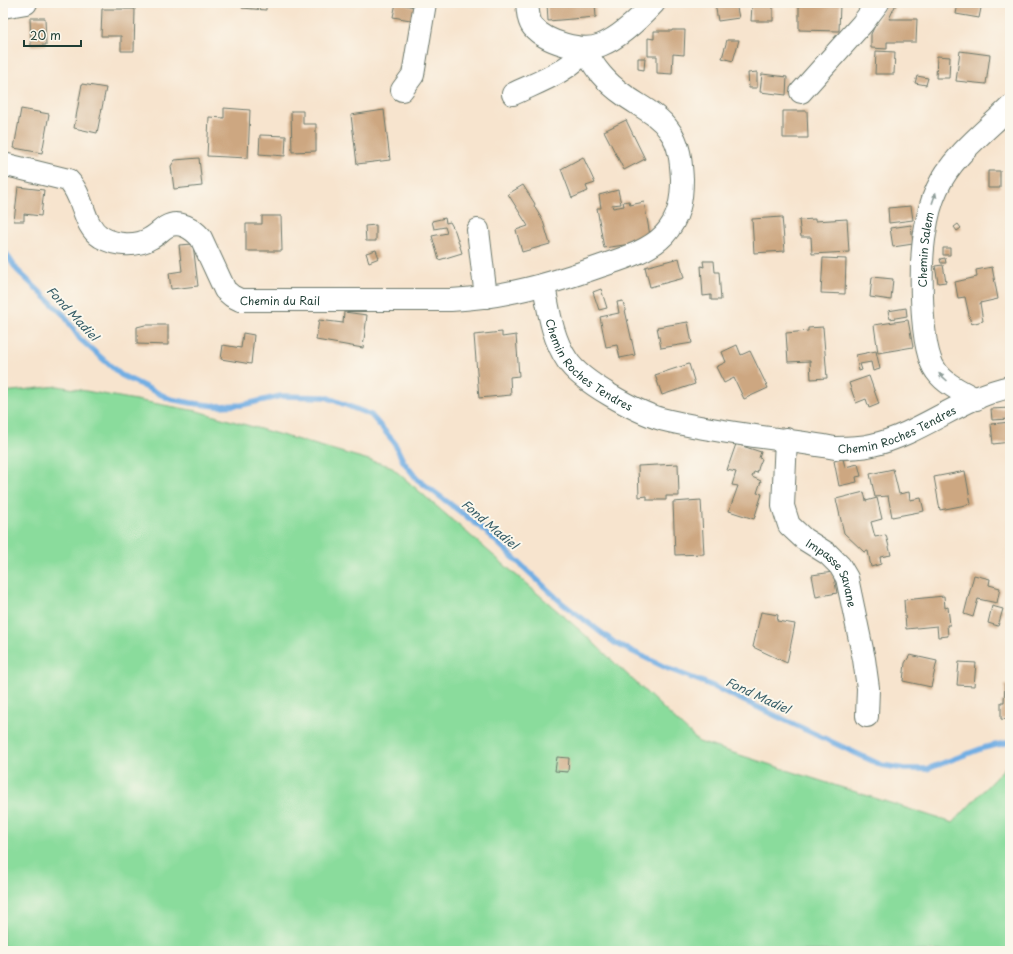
<svg xmlns="http://www.w3.org/2000/svg" width="1013" height="954" font-family="'Playpen Sans',sans-serif">
<style>
.green{fill:#8adc9c;stroke:#548c68}
.lines{fill:none;stroke-linecap:round;stroke-linejoin:round}
.stream{stroke:#72aee3;stroke-width:5.5}
.building{fill:#cda781}
.minor-casing{stroke:#6b776a;stroke-width:24}
.minor{stroke:#fff;stroke-width:22}
.oneway{fill:#8f9e9a}
.labels{text-anchor:middle;dominant-baseline:central;stroke-width:4;stroke-linejoin:round;paint-order:stroke}
.street-label{font-size:11px;fill:#1f3d34;stroke:#fbf7ec}
.water-label{font-size:12px;font-style:italic;fill:#385f69;stroke:#fbf7ec}
</style>
<rect width="100%" height="100%" fill="#fbf7ec"/>
<filter id="ink" filterUnits="userSpaceOnUse"><feTurbulence type="fractalNoise" baseFrequency=".025" numOctaves="2"/><feDisplacementMap in="SourceGraphic" scale="8" xChannelSelector="R" yChannelSelector="G"/><feConvolveMatrix kernelMatrix="1 2 1 2 8 2 1 2 1" color-interpolation-filters="sRGB"/></filter>
<filter id="wash" filterUnits="userSpaceOnUse"><feTurbulence type="fractalNoise" baseFrequency=".012" numOctaves="4" result="noise"/><feDisplacementMap in="SourceGraphic" scale="16" xChannelSelector="R" yChannelSelector="G"/><feGaussianBlur stdDeviation="0.9" result="paint"/><feColorMatrix in="noise" values="0 0 0 0 0 0 0 0 0 0 0 0 0 0 0 0 0 1.4 0 .05"/><feComposite in="paint" operator="in"/></filter>
<g filter="url(#wash)">
<rect width="100%" height="100%" fill="#f7e4ce"/>
<path class="green" d="M58 386 197 411 390 466 582 632 699 742 953 823 1010 762V951H3V392Z"/>
<g class="lines">
<path class="stream" d="M3 249 17 270 64 315 80 339 121 375 170 399 191 403 217 406 242 405 281 396 326 397 371 415 394 442 403 461 417 479 483 529 563 604 615 643 669 669 708 684 881 765 905 769H927L983 748 1010 742"/>
</g>
<g id="blocks">
<path class="building" d="M242 3H266V10L242 8Z
M396 3 418 8 416 21 393 17Z
M547 3H595L596 17 548 21Z
M715 3H736L739 18 718 21Z
M748 3H773V21H751L752 5H748Z
M799 3 840 4 839 31 799 30Z
M886 3 896 4 889 19H917L916 42H887V49L871 48V34Z
M913 3H930V5L913 4Z
M958 3H982L979 18 956 14Z
M102 9H135L134 51H121V36H101Z
M30 18H45L46 45 31 46Z
M672 30H685L684 55 673 54 672 74 657 73V56H648V38L654 39V31H672Z
M727 40H739L733 61 722 58Z
M876 51 895 52 894 74H875Z
M960 51 990 55 986 84 956 81Z
M937 56 950 57 949 78H936Z
M638 58H645L644 70 638 69Z
M757 72V88H749L748 73Z
M762 74 787 77 786 95 760 92Z
M917 76 928 78 926 85 915 83Z
M82 84 106 88 97 133 74 128Z
M224 108 250 110 248 158 207 156 209 117 224 118Z
M21 109 49 114 42 153 14 148Z
M384 110 390 160 357 164 351 115Z
M291 111H303V124H316V151L292 152Z
M783 111H807L808 138H783Z
M626 120 645 159 624 170 604 131Z
M260 135 286 136 285 156 259 154Z
M583 157 595 183 586 186 588 191 572 198 561 169Z
M199 158 202 186 174 189 171 166 175 160Z
M988 171H1000V188H988Z
M523 185 535 204 534 206 543 221 550 244 522 252 516 230 528 226 508 194Z
M18 187 44 190 41 216 24 214V221H14Z
M618 190 621 204 612 205 613 208 624 206 623 202 629 201 630 205 644 202 651 241 604 248 597 208H601L599 195Z
M911 206 913 220 889 223 888 208Z
M262 216H281L282 251H246V224H262Z
M782 217 785 251 754 253 752 219Z
M445 218 446 223 450 222 455 231 462 253 439 260 432 236 447 233 445 227 434 229 432 221Z
M815 219V221L847 219 849 252 812 254 811 237H801L799 220Z
M958 224 961 228 957 231 954 227Z
M376 225V241H366L365 226Z
M911 225 913 244 893 247 890 228Z
M193 244 198 286 171 289 169 273 182 271 179 245Z
M943 248H950V255H943Z
M376 250 379 258 369 262 366 253Z
M679 258 684 278 650 287 645 267Z
M823 258 846 259 845 294 821 293Z
M945 258 946 263H941L940 259Z
M703 261H714L715 272H719L721 300H711V295L703 296 701 266 704 267Z
M943 265 946 282 938 283 935 266Z
M992 267 998 299 980 303 983 321 971 324 965 297 958 298 955 282 977 277 976 270Z
M872 277 893 279 891 300 870 297Z
M601 289 607 308 599 310 593 292Z
M623 301 635 355 620 358 617 345 606 347 600 317 619 313 617 302Z
M906 308 907 316 890 319 888 311Z
M344 312 367 315 363 348 316 340 319 320 343 323Z
M908 320 913 347 878 353 874 325Z
M688 322 692 343 661 348 657 327Z
M145 325H168V345L137 344V327Z
M823 327 827 378 811 379 810 361 788 362 786 333 808 331V328Z
M502 332V337L516 335 519 376 510 377 511 395 479 398 474 335Z
M243 333 254 335 251 364 221 359 223 345 241 348Z
M737 345 741 355 750 351 768 388 744 399 734 378 724 383 716 367 726 362 722 352Z
M876 351 880 369 873 371 871 362 860 364 862 370 859 371 856 355Z
M689 364 695 384 662 395 655 375Z
M869 376 879 404 869 408 866 399 856 403 849 383Z
M1010 408V419L992 420 991 409Z
M1010 422V442L993 444 991 424Z
M736 444 761 452 759 458 762 459 759 466 757 473 754 472 752 477 761 481 757 493 762 494 754 519 729 511 738 486 732 485 736 472 727 470Z
M843 459 845 467 858 464 861 476 856 477 857 482 839 486 834 461Z
M678 464 679 496H666V500H647V496L639 497 638 466Z
M893 469 899 494 909 492 910 500 921 498 924 511 892 517 888 496 875 497 870 474Z
M965 471 971 504 940 510 934 477Z
M864 492 866 501 877 498 882 519 871 522 875 537 886 535 891 555 880 557 881 564 871 567 868 551 864 552 844 533 836 499Z
M701 500 704 554 675 555 673 502Z
M833 572 837 593 816 597 812 575Z
M974 575 990 579 989 585 1000 588 997 603 978 599 973 617 964 614Z
M944 596 945 608 948 607 950 625H947L948 636 938 637 937 626 906 629 904 600Z
M992 606 1003 609 998 626 988 623Z
M761 612 778 615 777 621 795 624 787 663 753 647Z
M910 655 937 661 931 687 903 681 905 663Z
M959 662 976 663 974 686 957 685Z
M1005 684H1010V720L1001 719V702H1004Z
M557 757 569 758 568 772 555 771Z"/>
</g>
</g>
<g filter="url(#ink)">
<use href="#blocks" fill-opacity="0" stroke="#6b776a" stroke-width="1"/>
<g class="lines">
<defs>
<g id="minor">
<path d="M527 3C528 11 528 21 533 27 546 42 582 53 601 45 621 37 640 18 654 3"/>
<path d="M3 7 26 3"/>
<path d="M402 90 413 75 425 3"/>
<path d="M801 92 862 24 878 3"/>
<path d="M513 94C538 82 569 72 586 49"/>
<path id="s1" d="M3 164 68 180C85 197 82 225 101 237 116 246 137 247 151 238 157 235 161 230 166 227 179 219 193 229 201 238L225 290 232 296 240 300H451C506 297 550 284 601 266 622 259 649 251 664 235 679 219 682 200 682 179 681 162 680 144 669 130 658 114 639 106 624 95 608 84 592 67 586 49"/>
<path d="M478 230 486 297"/>
<path id="s2" d="M544 286C549 311 552 338 567 360 581 382 637 412 661 419 716 433 779 438 835 448 848 448 860 448 872 445 921 434 961 397 1010 387"/>
<path id="s3" d="M976 399C962 392 945 384 936 371 919 348 920 262 925 233 927 218 931 202 937 189 952 156 985 132 1010 107"/>
<path id="s4" d="M786 439 783 506 789 525 804 539 828 554 840 566 847 578 864 659 868 688 867 716"/>
</g>
</defs>
<use href="#minor" class="minor-casing"/>
<use href="#minor" class="minor"/>
</g>
<defs><path id="oneway-solid" d="M-6-.8H1V-3.2L6.5 0L1 3.2V.8H-6Z"/></defs>
<g class="oneway">
<use href="#oneway-solid" transform="translate(934 198) rotate(-71)"/>
<use href="#oneway-solid" transform="translate(943 377) rotate(-138)"/>
</g>
</g>
<g class="labels">
<g class="street-label">
<text stroke="none"><textPath href="#s3" startOffset="173">Chemin Salem</textPath></text>
<text stroke="none"><textPath href="#s1" startOffset="360">Chemin du Rail</textPath></text>
<text stroke="none"><textPath href="#s2" startOffset="96">Chemin Roches Tendres</textPath></text>
<text stroke="none"><textPath href="#s2" startOffset="432">Chemin Roches Tendres</textPath></text>
<text stroke="none"><textPath href="#s4" startOffset="154">Impasse Savane</textPath></text>
</g>
<g class="water-label">
<text transform="translate(73 313) rotate(47)">Fond Madiel</text>
<text transform="translate(490 524) rotate(40)">Fond Madiel</text>
<text transform="translate(758 695) rotate(25)">Fond Madiel</text>
</g>
</g>
<rect width="1013" height="954" fill="none" stroke="#fbf7ec" stroke-width="16"/>
<path d="M24 40v6h57v-6" fill="none" stroke="#1f3d34" stroke-width="2"/>
<text x="30" y="40" font-size="12" fill="#1f3d34" stroke="#fbf7ec" stroke-width="3" paint-order="stroke">20 m</text>
</svg>
